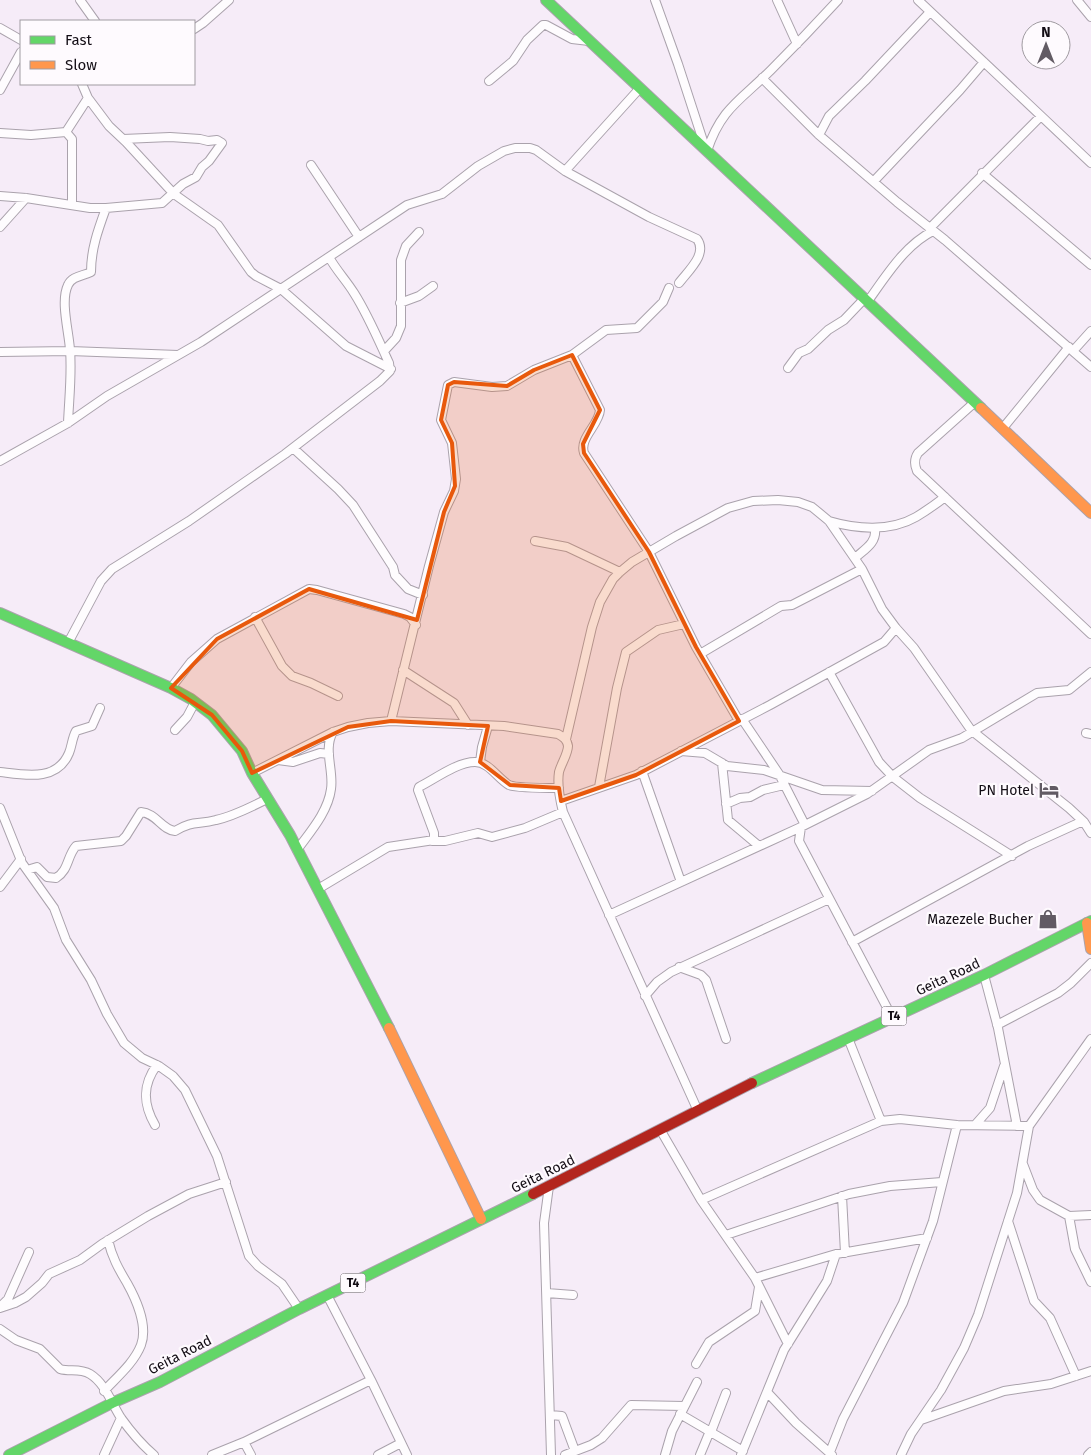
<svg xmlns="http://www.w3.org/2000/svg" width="1091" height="1455" font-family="'Fira Sans',sans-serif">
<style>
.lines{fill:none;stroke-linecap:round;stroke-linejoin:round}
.street-casing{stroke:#aaa2ac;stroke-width:10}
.fast-casing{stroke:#aaa2ac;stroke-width:12}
.slow-casing{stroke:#aaa2ac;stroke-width:12}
.jam-casing{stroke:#aaa2ac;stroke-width:12}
.street{stroke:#fefcfe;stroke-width:8}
.fast{stroke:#63d668;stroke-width:10}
.slow{stroke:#ff974d;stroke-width:10}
.jam{stroke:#b3261e;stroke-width:10}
.marked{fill:#e8590c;fill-opacity:0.2;stroke:#e8590c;stroke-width:4;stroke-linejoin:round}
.labels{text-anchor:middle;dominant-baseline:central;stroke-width:4.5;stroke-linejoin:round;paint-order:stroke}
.shield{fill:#fefafe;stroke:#5a545b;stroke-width:1}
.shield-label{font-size:12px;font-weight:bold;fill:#130d15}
.poi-label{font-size:14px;fill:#130d15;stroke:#fefafe;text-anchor:end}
.street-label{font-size:14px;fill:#130d15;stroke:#fefafe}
</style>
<rect width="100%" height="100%" fill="#f6ecf8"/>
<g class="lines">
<defs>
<path id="street" d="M80 0 95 21
M655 0 678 64 705 147
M777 0 797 44
M918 0 1091 163
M1077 0 1091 17
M0 28 21 40
M194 29 203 23 229 0
M762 78 819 135 897 202 945 240 1091 367
M489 81 513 61 527 40 543 25H546L572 39 589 41
M82 84 88 98 109 126 126 142 174 194 218 225 251 272 256 276 281 289 346 346 391 369
M0 90 21 52
M0 133 31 135 66 132
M819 135 829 116 865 81 930 12
M707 151C721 108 741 100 771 70 794 47 816 24 838 0
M311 165 359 237
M565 171 640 88
M982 173 1091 265
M874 181 960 90 984 62
M0 196 26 198 90 208H106L162 203 183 184 196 177 202 167 209 161 222 143 217 140 208 141 200 139 170 137 123 139
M72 204V139L66 132 88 98
M0 227 26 198
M930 228 1041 116
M868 301C886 276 905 245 933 231
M400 303 419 296 433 286
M384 351 396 338 401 326V260L406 246 419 232
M1073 351 1091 331
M0 352 70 351 178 355
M572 355 600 410C599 425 579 438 584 453L649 552 696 647 739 721
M788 368 799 353 808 349 828 330 844 320 865 298
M975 402 918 453C914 459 914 464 917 471L1091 634
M68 423C69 399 72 374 70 350 69 332 60 301 68 285 72 276 83 276 91 272 91 249 98 230 106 208
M1003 428 1069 347
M293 448 338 489 353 505 393 567 395 575 408 589 423 595
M0 461 68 423 107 396 201 342 407 205 442 194 478 166 504 151 515 148H530L536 150 565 171 649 217 697 239C708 254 688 271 679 283
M829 521C856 529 890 532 916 517 926 511 936 504 945 497
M535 541 567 547 620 572
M855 558C865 549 877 543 875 528
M255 617 282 666 292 676 311 683 338 696
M68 643 101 581 112 569 189 521 285 454 380 381 390 371 389 363C378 339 368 315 354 293 346 280 336 270 329 257
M700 654 781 606 792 605 862 569
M403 670 454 703 468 725
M829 672 879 762 893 777 920 798 1012 856
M171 688 191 662 217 639 309 589 317 590 404 614 410 617 416 625
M742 719 779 774 805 825
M391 721 429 566 444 512 454 491 456 479 452 443 441 420 448 385 454 382 492 387 507 386 534 370 572 355 606 330 637 328 663 302 669 288
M175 730 187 717 195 702
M1086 733 1091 734
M566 739 592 627 600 602 613 579 620 572 632 562 676 536 728 508 753 501 778 500 798 502 812 507 829 521 862 569 882 609 896 628 914 648 971 730 1069 808 1084 822 1091 833
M681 751 705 753 727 766 764 770 822 790 872 791
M278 760 293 762 320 753 329 754
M480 762 482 747 488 726
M722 763 728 820 759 846
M642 771 681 882
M0 772C25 775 57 782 69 753 72 746 72 738 76 731L92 726 100 708
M252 773 333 732 348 727 368 723 391 721 504 726 558 734C563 737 567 739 568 746 568 754 561 764 559 772 557 785 560 800 563 812L698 1111
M599 787 617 688 626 652 658 630 684 624
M561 801 636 775 770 705 884 642 896 628
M726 804 740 798 750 797 763 790 784 785
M0 808 22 863 54 908 66 940 91 980 107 1014 124 1043 142 1058 159 1066 173 1076 185 1090 217 1156 249 1256 258 1266 282 1284 299 1309
M801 827 799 841 892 1017
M432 841H445L478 833 492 837 525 828 563 812
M297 850C310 832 328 812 331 789 334 771 323 749 333 732
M27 870 37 867 47 877 56 878C69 870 67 856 76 846L121 841 126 836 141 812C156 813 162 830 175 831 193 820 198 825 216 820 234 816 251 807 267 799
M0 887 21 859
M318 889 388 847 434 840V833L418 790 419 787C435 779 457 762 475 762 489 762 498 779 509 785 516 788 549 788 559 788
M609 915 801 827 867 794 929 750 962 738 1037 693 1069 690 1091 672
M852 942 1028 846 1083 821
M679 967 701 975 706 980 726 1039
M984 975 998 1028 1017 1126
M645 996 657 982 671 972 829 899
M997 1025 1058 993 1071 983 1091 963
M848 1038 881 1121
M155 1125C143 1104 142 1085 157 1065
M975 1125 990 1108 1004 1066
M661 1131 701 1200 755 1278 788 1344
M1023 1164 1033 1190 1040 1200 1069 1216 1091 1215
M549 1186 544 1223 551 1455
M842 1196 845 1253
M701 1200 881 1121 900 1119 957 1125 1029 1126
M1069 1216 1075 1249 1091 1282
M1008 1221 1034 1301 1050 1318 1076 1376
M726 1235 849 1194 890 1186 942 1182
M755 1278 836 1254 927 1238
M547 1293 573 1295
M327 1295 371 1380 407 1455
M0 1307 8 1299 29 1252
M0 1308 15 1303 26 1297 42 1283 49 1274 80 1260 102 1244 148 1216 189 1194 226 1182
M0 1329 16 1340 40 1349 60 1369C69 1372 80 1368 90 1374 105 1383 112 1404 121 1418 131 1432 141 1444 154 1455
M696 1364 709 1342 755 1311 759 1287
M104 1391C117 1377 134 1363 141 1345 148 1326 136 1299 127 1283 118 1268 112 1257 108 1240
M767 1392 796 1423 832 1455
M680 1414 743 1451
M550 1415 562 1416 575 1451
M921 1420 1004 1391 1051 1384 1091 1371
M711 1432 726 1393
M244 1442 251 1455
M830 1452 843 1419 903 1303 933 1221 957 1125
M104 1455 121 1418
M212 1455 244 1442 371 1380
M378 1455 401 1443
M565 1455 591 1445 602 1438 631 1405 684 1406
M665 1455 672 1431 697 1382
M700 1455 710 1431
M741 1455 784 1350 827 1281 836 1254
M901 1455 911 1434 941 1390 964 1348 978 1315 1017 1193 1029 1126 1091 1039
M1088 1455 1091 1452"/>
<path id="fast" d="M546 0 981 408
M0 613 171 688 191 699 212 715 242 751 252 773 290 835 389 1028
M752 1083 984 975 1091 921
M9 1455 112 1403 160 1382 299 1309 533 1194"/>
<path id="slow" d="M981 408 1091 513
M1087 923 1091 949
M389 1028 481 1219"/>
<path id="jam" d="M533 1194 752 1083"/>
</defs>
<use href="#street" class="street-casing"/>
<use href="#fast" class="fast-casing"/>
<use href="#slow" class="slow-casing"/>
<use href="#jam" class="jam-casing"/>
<use href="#street" class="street"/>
<use href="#fast" class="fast"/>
<use href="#slow" class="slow"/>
<use href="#jam" class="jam"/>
</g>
<path class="marked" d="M572 355 600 410 583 444 584 453 649 552 696 647 739 721 636 775 561 801 559 788 510 785 480 762 488 726 391 721 348 727 252 773 242 751 212 715 171 688 217 639 309 589 417 620 444 512 455 486 452 443 441 420 448 385 454 382 507 386 534 370Z"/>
<defs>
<symbol id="hotel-bare" viewBox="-9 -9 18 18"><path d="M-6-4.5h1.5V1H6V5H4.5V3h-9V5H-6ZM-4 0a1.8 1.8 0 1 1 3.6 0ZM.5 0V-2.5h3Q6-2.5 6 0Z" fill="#625b64" stroke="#fefafe" stroke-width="2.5" paint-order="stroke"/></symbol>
<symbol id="shop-bare" viewBox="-9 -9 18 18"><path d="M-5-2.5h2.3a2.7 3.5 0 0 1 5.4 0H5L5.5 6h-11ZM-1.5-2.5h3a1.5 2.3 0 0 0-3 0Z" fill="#625b64" stroke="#fefafe" stroke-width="2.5" paint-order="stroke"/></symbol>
</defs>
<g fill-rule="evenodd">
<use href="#hotel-bare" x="1035" y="776" width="28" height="28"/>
<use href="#shop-bare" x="1034" y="905" width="28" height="28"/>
</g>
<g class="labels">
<g class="shield">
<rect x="881.5" y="1006.5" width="25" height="19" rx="4"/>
<rect x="340.5" y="1273.5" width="25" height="19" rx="4"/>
</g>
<g class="shield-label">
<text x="894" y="1016">T4</text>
<text x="353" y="1283">T4</text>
</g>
<g class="poi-label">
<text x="1034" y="790">PN Hotel</text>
<text x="1033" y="919">Mazezele Bucher</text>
</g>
<g class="street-label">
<text transform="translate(948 977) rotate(-25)">Geita Road</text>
<text transform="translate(543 1174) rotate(-26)">Geita Road</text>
<text transform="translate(180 1355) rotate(-27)">Geita Road</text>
</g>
</g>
<rect x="20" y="20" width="175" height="65" fill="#fefafe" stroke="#a09ba1"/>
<rect x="30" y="36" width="25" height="8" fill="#63d668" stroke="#a09ba1"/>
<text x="65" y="45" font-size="15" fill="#130d15">Fast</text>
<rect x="30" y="61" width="25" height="8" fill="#ff974d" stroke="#a09ba1"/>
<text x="65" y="70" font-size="15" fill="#130d15">Slow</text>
<g transform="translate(1046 45)"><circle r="24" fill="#fefafe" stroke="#a09ba1"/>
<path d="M0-4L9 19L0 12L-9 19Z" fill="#625b64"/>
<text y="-8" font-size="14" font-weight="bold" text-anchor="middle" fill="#130d15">N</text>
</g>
</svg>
